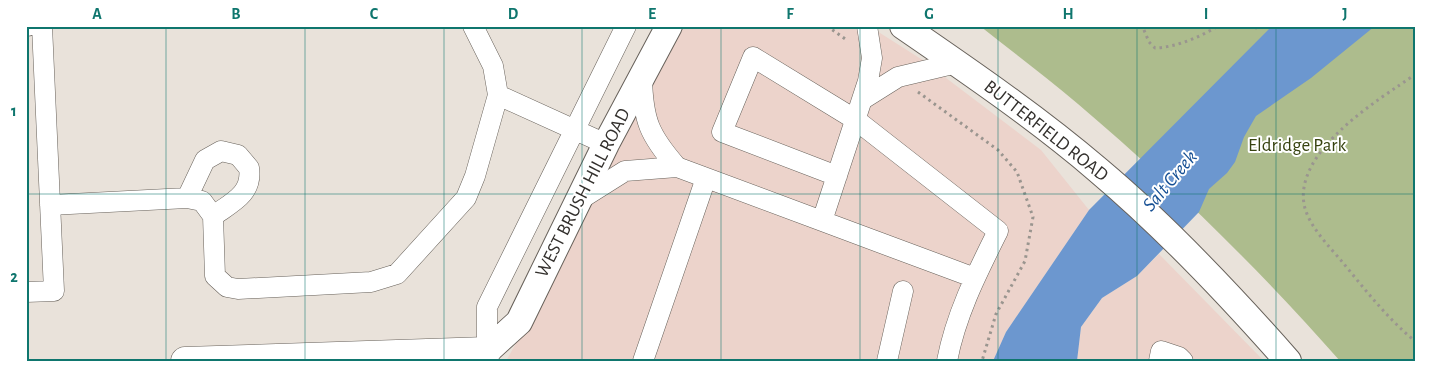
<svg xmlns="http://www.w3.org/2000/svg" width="1442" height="387" font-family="'Alegreya Sans',sans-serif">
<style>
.commercial{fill:#ecd3cb}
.green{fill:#adbc8d}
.water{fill:#6c97cf}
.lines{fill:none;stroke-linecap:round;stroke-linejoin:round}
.minor-casing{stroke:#67615a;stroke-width:21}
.major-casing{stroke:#67615a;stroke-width:28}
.highway-casing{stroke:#67615a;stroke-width:29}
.path{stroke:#9a958f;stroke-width:3;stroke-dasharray:2.5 4;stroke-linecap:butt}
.minor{stroke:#fff;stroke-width:20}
.major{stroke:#fff;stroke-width:26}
.highway{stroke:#fff;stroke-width:28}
.grid{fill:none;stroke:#0f766e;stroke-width:1;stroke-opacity:0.55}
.labels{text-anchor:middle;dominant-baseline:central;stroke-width:4;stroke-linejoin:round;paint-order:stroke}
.street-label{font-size:19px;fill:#33302d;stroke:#fff}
.park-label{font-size:19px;fill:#374310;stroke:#fff}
.water-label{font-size:20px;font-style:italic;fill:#175094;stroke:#fff}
.neatline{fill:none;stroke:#0f766e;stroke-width:2}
.grid-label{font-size:16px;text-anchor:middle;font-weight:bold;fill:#0f766e}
</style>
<rect width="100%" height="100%" fill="#e9e2da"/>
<path class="commercial" d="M676 26H869L921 59 1041 150 1089 210 1006 332 993 361H506L540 301Z
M1159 254 1264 361H1077L1081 327 1102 298 1137 276Z"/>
<path class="green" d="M980 26H1416V361H1340C1259 269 1171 183 1078 104 1046 77 1013 52 980 26Z"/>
<path class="water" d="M1272 26H1375L1311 78 1256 116 1244 137 1235 162 1227 173 1209 189 1199 212 1137 276 1102 298 1081 327 1077 361H993L1006 332 1089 210Z"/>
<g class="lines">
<defs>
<path id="minor" d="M26 26H28
M642 78C643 120 649 135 677 167
M498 95 606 144
M863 99 898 77 957 63
M837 176 722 132 753 57 856 120 998 231C977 273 956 314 947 361
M187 198 205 160 221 151 238 155 249 168C253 194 231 203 213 216
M579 200 625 171 677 167 822 221 868 81 872 58 867 26
M50 205 187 198 202 201 213 216 215 276 227 287 238 289 371 282 397 274 466 198 475 176 498 95 493 66 473 26
M822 221 975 278
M26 292 54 291 42 26
M483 358 487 351V307L626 26
M643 361 706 178
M887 361 903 291
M1159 361 1161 351 1179 357 1183 361"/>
<path id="major" d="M903 26C970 72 1037 118 1098 170 1167 228 1229 294 1288 361
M487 351 519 322 606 144 669 26"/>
<path id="highway" d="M185 361 487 351"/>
</defs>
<use href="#minor" class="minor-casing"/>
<use href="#major" class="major-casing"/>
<use href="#highway" class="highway-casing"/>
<path class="path" d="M827 26 848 41
M1255 29 1257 26
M1144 30 1149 42 1155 48C1177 47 1200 37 1218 26
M1416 74C1378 100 1295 150 1304 204 1308 226 1330 247 1344 264 1367 292 1388 319 1416 342
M918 92 998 150 1017 172 1033 217 1025 261 996 314 982 361"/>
<use href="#minor" class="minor"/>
<use href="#major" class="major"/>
<use href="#highway" class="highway"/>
</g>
<path class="grid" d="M166 26V361M305 26V361M444 26V361M582 26V361M721 26V361M860 26V361M998 26V361M1137 26V361M1276 26V361M26 194H1416"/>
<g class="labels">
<g class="street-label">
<text transform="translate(1046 131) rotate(38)">BUTTERFIELD ROAD</text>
<text transform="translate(583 193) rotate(-63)">WEST BRUSH HILL ROAD</text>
</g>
<g class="park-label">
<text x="1297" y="145">Eldridge Park</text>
</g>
<g class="water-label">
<text transform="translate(1170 181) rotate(-50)">Salt Creek</text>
</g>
</g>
<rect width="1442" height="387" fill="none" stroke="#ffffff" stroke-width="55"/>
<rect x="28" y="28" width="1386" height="332" class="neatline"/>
<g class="grid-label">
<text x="97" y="19">A</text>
<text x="236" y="19">B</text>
<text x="374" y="19">C</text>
<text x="513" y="19">D</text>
<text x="652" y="19">E</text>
<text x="790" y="19">F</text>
<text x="929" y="19">G</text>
<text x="1068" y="19">H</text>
<text x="1206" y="19">I</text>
<text x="1345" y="19">J</text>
<text x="14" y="116">1</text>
<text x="14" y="282">2</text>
</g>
</svg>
